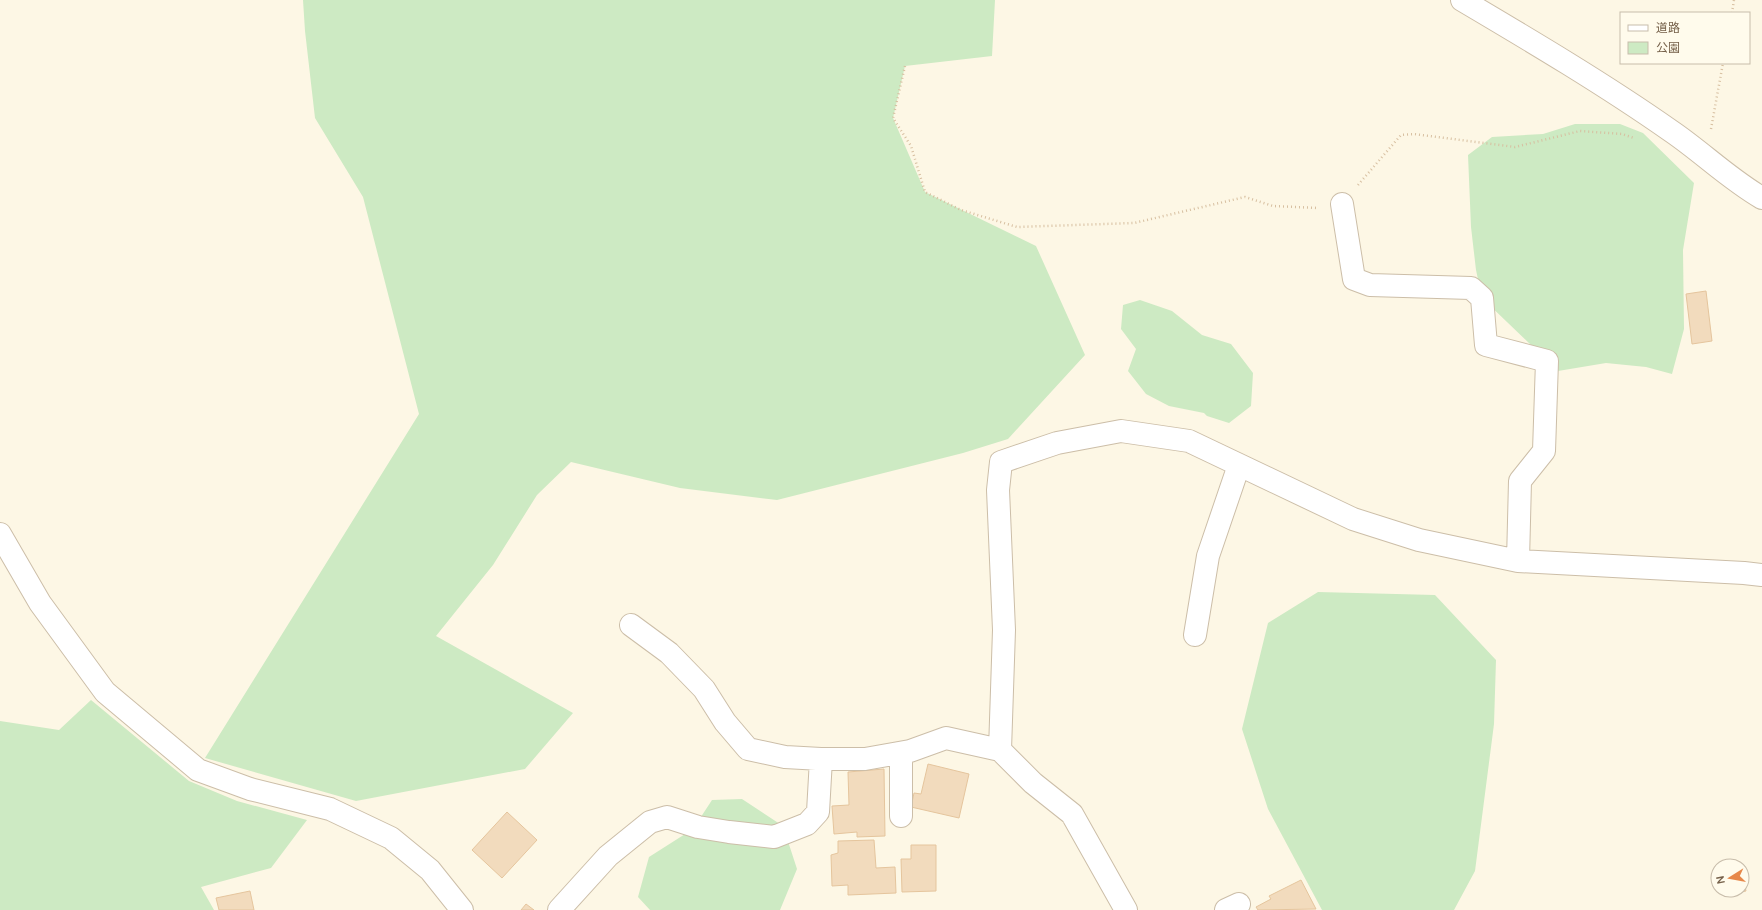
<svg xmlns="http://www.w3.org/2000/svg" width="1762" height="910" font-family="Ubuntu,'Noto Sans JP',sans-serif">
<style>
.green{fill:#cdeac3}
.building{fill:#f2dbbd;stroke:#e5c59d}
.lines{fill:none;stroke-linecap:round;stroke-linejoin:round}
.minor-casing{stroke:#ccbea8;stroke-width:24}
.path{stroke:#d7bfa0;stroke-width:2.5;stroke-dasharray:1 3;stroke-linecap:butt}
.minor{stroke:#fff;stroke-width:22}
</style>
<rect width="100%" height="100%" fill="#fdf7e5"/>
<path class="green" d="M303 0H995L992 56 905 66 893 118 925 192 1036 246 1085 355 1008 439 963 453 777 500 680 488 571 462 537 495 493 565 436 636 573 713 525 769 356 801 205 758 419 414 363 197 315 118 305 31Z
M1575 124H1620L1643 133 1694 183 1683 250 1684 329 1672 374 1646 367 1606 363 1558 371 1482 298 1476 270 1471 227 1468 155 1492 137 1543 134Z
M1140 300 1172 311 1202 335 1231 344 1253 373 1251 406 1229 423 1207 416 1204 413 1169 406 1146 394 1128 371 1136 349 1121 329 1123 305Z
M1318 592 1435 595 1496 660 1494 724 1475 871 1454 910H1322L1268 809 1242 729 1268 623Z
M91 700 189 781 237 801 307 820 271 868 201 887 214 910H0V721L59 730Z
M742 799 783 826 797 869 780 910H650L638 897 649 857 693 829 712 800Z"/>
<path class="building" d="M1706 291 1712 341 1692 344 1686 294Z
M928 764 969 774 959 818 911 807 914 793 921 794Z
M884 769 885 836 857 837V832L834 834 832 806 849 805 848 772Z
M507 812 537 840 502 878 472 850Z
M874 840 876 868 895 867 896 893 848 895V885L832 886 831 855 838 853V841Z
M911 845H936V891L902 892 901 859H911Z
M1740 862 1741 866H1725V865Z
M1742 873 1746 891 1731 894 1730 890H1742Z
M1301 880 1316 909 1258 910 1256 907 1271 899 1269 896Z
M250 891 254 910H219L216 898Z
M526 904 534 910H521Z"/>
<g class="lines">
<defs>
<path id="minor" d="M1462 0C1533 42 1604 84 1671 131 1702 152 1729 179 1762 198
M1342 204 1354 279 1370 285 1471 288 1482 298 1486 345 1547 361 1544 451 1520 481 1518 561
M0 534 40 603 105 692 198 770 250 789 330 809 391 838 430 870 462 910
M1195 635 1208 556 1239 465
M821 759H865L910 751 946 738 1000 750
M901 816V753
M559 910 608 856 650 822 667 817 698 827 729 832 774 837 807 824 818 812 821 759 785 757 748 749 725 722 704 689 669 653 631 625
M1126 910 1072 814 1033 783 1000 750 1004 630 998 490 1001 462 1057 443 1121 431 1189 441 1353 519 1419 540 1518 561 1744 573 1762 575
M1226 910 1239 904"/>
</defs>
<use href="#minor" class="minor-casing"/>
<path class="path" d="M1732 13 1734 0
M905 66 893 118 911 146 925 192 961 210 1017 227 1134 223 1245 197 1273 206 1318 208
M1711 129 1723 63
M1358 185 1401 135 1414 134 1515 147 1580 131 1622 134 1634 138"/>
<use href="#minor" class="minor"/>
</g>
<rect x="1620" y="12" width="130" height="52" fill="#fffbec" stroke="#c8bdab"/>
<rect x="1628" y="25" width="20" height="6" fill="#ffffff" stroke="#c8bdab"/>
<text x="1656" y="32" font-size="12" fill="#76614a">道路</text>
<rect x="1628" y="42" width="20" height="12" fill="#cdeac3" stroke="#c8bdab"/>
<text x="1656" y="52" font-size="12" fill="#76614a">公園</text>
<g transform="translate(1730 878) rotate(259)"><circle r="19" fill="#fffbec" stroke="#c8bdab"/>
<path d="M0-3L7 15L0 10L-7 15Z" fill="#e78849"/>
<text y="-6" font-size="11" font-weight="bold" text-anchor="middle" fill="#76614a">N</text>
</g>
</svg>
